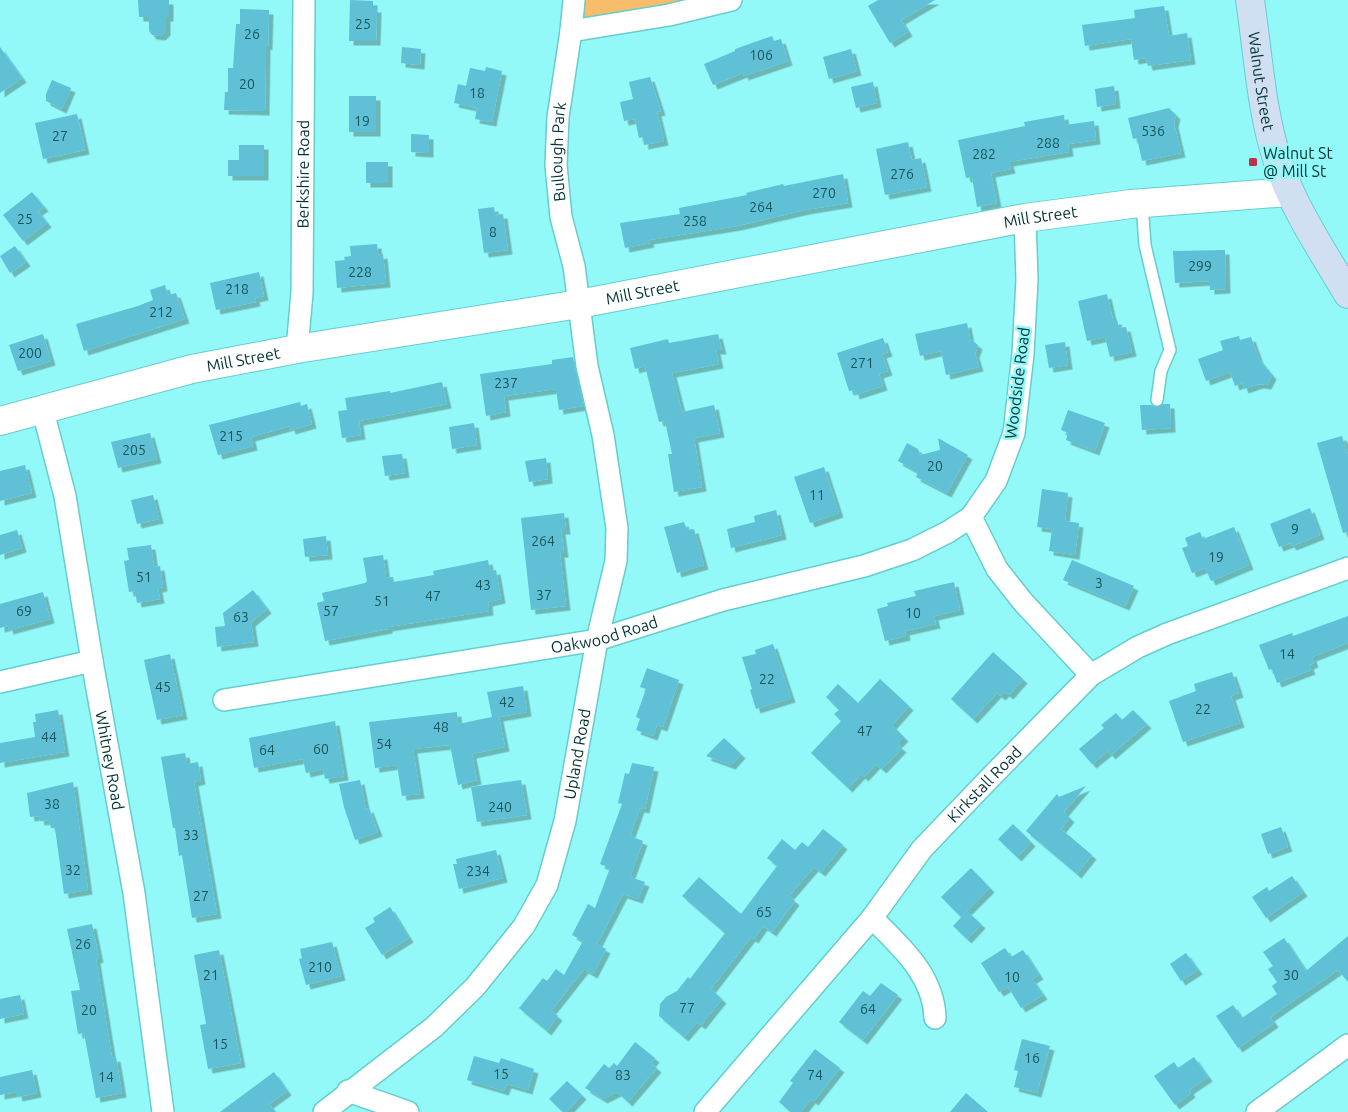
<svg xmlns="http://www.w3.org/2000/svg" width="1348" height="1112" font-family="Ubuntu,sans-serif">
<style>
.green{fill:#f7bd6a}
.building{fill:#5ec0d6;filter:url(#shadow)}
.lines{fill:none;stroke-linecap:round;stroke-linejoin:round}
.service-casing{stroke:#65cdcc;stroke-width:14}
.minor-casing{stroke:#65cdcc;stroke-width:24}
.tertiary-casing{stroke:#65cdcc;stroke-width:30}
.secondary-casing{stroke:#65cdcc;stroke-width:30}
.service{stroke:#fff;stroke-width:11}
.minor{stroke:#fff;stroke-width:21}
.tertiary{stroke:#fff;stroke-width:28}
.secondary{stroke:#d0dff2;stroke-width:28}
.poi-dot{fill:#c02f4c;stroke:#92f9f8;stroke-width:2}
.labels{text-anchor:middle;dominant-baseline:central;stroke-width:5;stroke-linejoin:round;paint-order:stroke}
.number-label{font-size:14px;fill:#19565c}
.street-label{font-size:16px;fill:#023333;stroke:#92f9f8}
.poi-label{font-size:16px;fill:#023333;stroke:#92f9f8;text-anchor:start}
</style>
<defs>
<filter id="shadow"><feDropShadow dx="4.5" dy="4.5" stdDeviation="0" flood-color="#0004"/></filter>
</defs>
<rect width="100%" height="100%" fill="#92f9f8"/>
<path class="green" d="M574 0H731L571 31Z"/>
<path class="building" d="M138 0H169V17H166V31L161 36 152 35 149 31V17H139Z
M350 0 373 1V8H377L376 41H349Z
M878 0H935L901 20 908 32 890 43 868 6Z
M1164 6 1169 36 1187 33 1191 60 1148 66 1146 58 1134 60 1131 39 1085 46 1082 25 1135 18 1134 10Z
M240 9 269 10 268 46 266 45 265 111 224 110 225 92H228V68H233L236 24H240Z
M772 36 774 41 781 39 788 61 744 76 743 73 713 85 704 64 735 51V49Z
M0 47 22 78 0 93Z
M402 47 421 49 420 65 401 63Z
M851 49 857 71 829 79 823 57Z
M486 67 502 71 492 122 475 119 477 108 454 103 458 84 466 86 470 68 485 71Z
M650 77 661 111 657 112 664 141 644 145 643 137 639 138 635 119 624 121 620 102 633 99 629 82Z
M52 80 71 88 62 109 46 101V94Z
M873 82 877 103 856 108 851 87Z
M1114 86 1116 104 1097 107 1095 89Z
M349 96H376V132H349Z
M1169 108 1176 115 1174 123 1181 153 1142 161 1137 138 1133 139 1128 118Z
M77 114 85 150 43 159 35 123Z
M1064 115 1065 125 1094 121 1096 140 1068 144 1069 152 1009 162 1011 169 991 173 997 203 977 207 972 177 966 178 958 140 1025 126 1024 122Z
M411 134 429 135V153L411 152Z
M908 142 912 160 921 158 927 187 885 195 876 149Z
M239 145H264V176H228V160H239Z
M366 162H388V183H366Z
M843 174 848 203 805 210 737 226 649 240 650 243 625 248 620 223 680 214 679 208 747 195 746 193 783 184 784 186Z
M32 192 44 207 38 211 47 223 23 241 3 215Z
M494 207 495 215 503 214 508 250 484 253 478 209Z
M377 244 378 255 383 254 386 283 337 288 335 261 345 260 344 257 351 256 350 246Z
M15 246 26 262 10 273 0 256Z
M1225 250 1226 289 1210 290V281L1175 283 1173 251Z
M259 272 264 296 255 298 256 302 216 310 210 283Z
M165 285 168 295 176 293 185 319 84 351 76 324 138 306 153 300 150 290Z
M1107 294 1113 320H1117L1119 328 1126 327 1132 352 1110 357 1105 337 1087 341 1078 301Z
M967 323 970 339 978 345 975 354 979 367 946 375 941 351 920 356 915 334Z
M43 334 51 361 18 371 9 345Z
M718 334 722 350H716L719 364 672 373 682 412 714 405 720 433 694 438 702 487 674 492 668 454H672L665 421 659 422 645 366 635 369 630 348 668 339 669 343Z
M1239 336 1240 340 1251 337 1259 359 1272 375 1267 385 1259 384 1244 389 1242 383 1235 386 1230 372 1206 381 1198 359 1223 350 1220 341Z
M883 338 888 352 882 354 888 371 879 374 883 386 855 395 854 390 849 391 837 353Z
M1065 342 1068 365 1049 368 1045 345Z
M573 357 583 406 559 410 556 389 504 396 506 412 486 416 480 374 552 364V360Z
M442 382 447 404 359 421 361 435 342 438 338 411 347 410 345 398 390 391V393Z
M300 402 301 406 307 404 312 424 291 430 290 426 251 437 253 446 218 455 209 425Z
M1163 404H1170L1171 428 1142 430 1140 405H1151L1156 407Z
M1068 410 1105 423 1095 451 1066 440 1068 433 1061 430Z
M474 423 477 445 452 449 449 427Z
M150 433 157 459 118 468 111 442Z
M1342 436 1348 455V532L1343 533 1317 443Z
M938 438 968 455 947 493 916 477 918 472 898 461 907 443 918 449 920 455 940 450Z
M402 454 405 473 385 476 382 456Z
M546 458 548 479 529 482 525 461Z
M25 465 32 493 0 501V471Z
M824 467 839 513 810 523 794 477Z
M1042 489 1068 493 1065 521 1079 523 1075 555 1049 551 1052 529 1037 527Z
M153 495 159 519 137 524 131 500Z
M1310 508 1320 535 1292 546 1290 543 1279 547 1270 524Z
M776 510 782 535 731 548 727 529 755 522 754 516Z
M564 513 566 530H561L564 553H560L566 606 531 610 521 518Z
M684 522 687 530 694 529 704 565 677 573 664 527Z
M1234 527 1249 565 1211 581 1205 568 1192 573 1182 548 1188 546 1185 538 1200 532 1203 539Z
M17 530 22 548 0 555V535Z
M326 536 328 555 305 557 303 539Z
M151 545 154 567 160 566 163 587 158 588 160 599 137 603 135 591 129 592 124 561 129 560 127 548Z
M383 555 386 578 393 577 394 582 434 575 433 571 488 560 490 571 496 570 501 599 488 602 489 611 388 627V629L325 641 317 603 324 601 322 593 365 583 367 581 363 558Z
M1072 560 1134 586 1125 606 1063 580Z
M954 582 960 610 934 616 936 624 905 631 906 636 885 641 877 609 888 606 887 603 916 596 914 591Z
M253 590 267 609 251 622 254 642 217 647 215 627 225 626 223 613Z
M43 592 50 619 9 630 8 626 0 628V604Z
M1348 616V643L1312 657 1314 663 1309 665 1311 670 1277 683 1272 669 1269 670 1259 645 1292 633 1293 636Z
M773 644 791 698 756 709 750 690 752 689 742 657 756 654 755 650Z
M993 652 1023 679 1009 695 1005 692 1001 696 997 693 973 719 951 699Z
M170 654 183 715 157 720 144 660Z
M647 668 679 680 663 727 657 725 653 736 636 730 640 719 636 717 646 689 640 687Z
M1232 672 1239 693 1231 696 1240 723 1183 742 1169 701 1196 691 1194 684Z
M880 679 909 706 892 725 904 737 897 744 902 748 882 769 876 764 864 777 861 774 848 788 811 753 841 721 834 714 839 710 826 697 838 684 858 703Z
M523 686 527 712 499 717 505 747 472 754 477 780 458 785 450 745 413 749 420 794 402 796 397 765 375 768 369 722 457 712 458 724 492 717 487 692Z
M58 710 65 752 0 763V743L35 737 33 722H36L35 714Z
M1133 710 1147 724 1111 755 1108 751 1092 764 1079 749 1104 728 1101 725 1116 713 1122 720Z
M335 721 344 776 325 779 323 769 306 773 303 759 254 768 249 738Z
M724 738 741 754 731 765 706 756Z
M185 753 187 764 198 762 201 780 194 782 217 914 192 918 182 855 179 856 175 828H173L161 757Z
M632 763 654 767 645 809 640 808 630 836 643 841 630 877 645 882 638 899 623 894 597 944 606 949 593 974 584 969 551 1011 558 1016 547 1031 519 1008 543 978 547 981 556 969 564 975 583 941 572 935 588 904 595 908 610 868 600 864 622 804 618 803 625 773 629 774Z
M360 780 366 809 369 808 378 832 355 840 344 807 339 784Z
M521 780 527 815 477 822 471 787Z
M73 782 88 890 64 894 55 828H51L49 820 40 821 39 816 30 817 27 793Z
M1086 786 1064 812 1070 818 1061 829 1092 855 1077 874 1026 831 1057 794 1059 797Z
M1013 824 1031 842 1017 857 998 839Z
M1281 827 1288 847 1268 854 1261 834Z
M823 829 843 845 821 872 814 867 789 896 795 901 772 932 763 926 754 939 751 937 711 989 722 999 701 1025 697 1022 684 1037 659 1016 660 1004 666 997 677 991 688 977 690 979 725 933 682 896 699 877 741 914 777 866 767 858 782 839 795 850 802 842 808 847Z
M496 850 503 878 459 889 453 864H457L456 859Z
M971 868 990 888 961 917 941 897Z
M1292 876 1303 892 1266 918 1252 897 1267 887 1269 891Z
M390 907 409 938 382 955 365 928 375 922 373 918Z
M967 911 981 924 967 939 953 926Z
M92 924 99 958 96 959 112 1058 116 1057 122 1093 96 1098 84 1033 78 1034 71 991 80 990 67 929Z
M1348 936V982L1338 970 1270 1017 1274 1023 1238 1048 1216 1016 1233 1005 1242 1018 1277 994 1272 986 1277 982 1268 969 1273 966 1263 952 1284 938 1306 971Z
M332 942 341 976 306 985 299 959 302 958 300 949Z
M1005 948 1011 957 1023 950 1039 975 1032 979 1043 995 1021 1008 1008 987 999 992 981 963Z
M219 950 241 1063 208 1069 200 1025 206 1024 194 955Z
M1186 953 1198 970 1181 981 1170 964Z
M881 983 898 995 863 1040 839 1022 863 991 870 996Z
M20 995 24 1014 0 1019V999Z
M1022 1039 1050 1046 1037 1093 1014 1087 1018 1071 1014 1070Z
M635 1042 655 1058 651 1063 657 1068 628 1102 617 1092 603 1099 585 1088 604 1064 609 1068 614 1063 617 1066Z
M815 1049 840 1068 814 1101 811 1099 801 1112H791L779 1102 793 1083 790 1081Z
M474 1056 499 1063 501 1058 534 1069 528 1090 507 1084 504 1091 467 1080Z
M1194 1057 1208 1077 1189 1090 1191 1093 1175 1105 1154 1076 1174 1062 1178 1068Z
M32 1070 37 1093 18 1097 17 1092 0 1095V1077Z
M274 1072 287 1091 269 1104 275 1112H220Z
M567 1081 582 1095 566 1112H563L549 1099Z
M966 1093 988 1112H950Z"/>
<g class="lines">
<defs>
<path id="service" d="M1142 203 1145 245 1170 350 1161 371 1157 400"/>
<g id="minor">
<path d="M571 31 669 15 731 0"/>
<path d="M1025 218 1027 280 1023 354 1014 433 996 481 971 517 997 569 1023 602 1091 675"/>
<path id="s1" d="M297 349 302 293 304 0"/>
<path id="s2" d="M43 411 65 496 92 661 134 893 163 1112"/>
<path d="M0 682 92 661"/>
<path id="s3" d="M224 700 597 640 723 600 864 566 912 550 948 532 971 517"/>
<path d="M872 918C900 946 934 975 935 1018"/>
<path d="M348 1091 408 1112"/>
<path id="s4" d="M324 1112 434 1027 475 987 524 926 547 885 565 821 597 640 616 561 617 528 603 435 587 366 574 266 561 217 556 165 558 117 571 31 574 0"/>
<path id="s5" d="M705 1112 872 918 922 849 987 781 1091 675 1138 647 1167 634 1348 568"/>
<path d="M1257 1112 1348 1045"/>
</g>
<g id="tertiary">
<path id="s6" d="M0 421 192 369 297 349 579 304 1025 218 1131 204 1289 192"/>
</g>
<g id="secondary">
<path id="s7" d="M1250 0C1258 53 1261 111 1278 162 1294 209 1323 252 1348 294"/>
</g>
</defs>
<use href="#service" class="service-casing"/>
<use href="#minor" class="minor-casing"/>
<use href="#tertiary" class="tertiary-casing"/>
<use href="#secondary" class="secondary-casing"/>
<use href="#service" class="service"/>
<use href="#minor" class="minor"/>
<use href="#tertiary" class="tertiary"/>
<use href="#secondary" class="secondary"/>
</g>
<rect class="poi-dot" x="1248" y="157" width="10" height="10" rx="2.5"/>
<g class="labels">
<g class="number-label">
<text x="363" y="24">25</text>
<text x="252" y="34">26</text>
<text x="761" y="55">106</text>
<text x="247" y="84">20</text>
<text x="477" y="93">18</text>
<text x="362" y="121">19</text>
<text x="1153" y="131">536</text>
<text x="60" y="136">27</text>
<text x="1048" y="143">288</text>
<text x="984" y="154">282</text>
<text x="902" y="174">276</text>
<text x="824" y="193">270</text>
<text x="761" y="207">264</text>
<text x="25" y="219">25</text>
<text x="695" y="221">258</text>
<text x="493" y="232">8</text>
<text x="1200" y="266">299</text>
<text x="360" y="272">228</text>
<text x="237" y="289">218</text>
<text x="161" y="312">212</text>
<text x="30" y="353">200</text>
<text x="862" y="363">271</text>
<text x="506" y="383">237</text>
<text x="231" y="436">215</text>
<text x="134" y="450">205</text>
<text x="935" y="466">20</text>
<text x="817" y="495">11</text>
<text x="1295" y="529">9</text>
<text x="543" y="541">264</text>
<text x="1216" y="557">19</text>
<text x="144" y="577">51</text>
<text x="1099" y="583">3</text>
<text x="483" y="585">43</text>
<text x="544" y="595">37</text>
<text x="433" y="596">47</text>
<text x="382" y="601">51</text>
<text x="24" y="611">69</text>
<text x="331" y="611">57</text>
<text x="913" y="613">10</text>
<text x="241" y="617">63</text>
<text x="1287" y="654">14</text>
<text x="767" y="679">22</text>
<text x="163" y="687">45</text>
<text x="507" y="702">42</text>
<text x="1203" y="709">22</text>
<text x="441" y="727">48</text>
<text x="865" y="731">47</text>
<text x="49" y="737">44</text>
<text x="384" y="744">54</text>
<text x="321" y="749">60</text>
<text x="267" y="750">64</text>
<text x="52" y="804">38</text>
<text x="500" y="807">240</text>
<text x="191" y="835">33</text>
<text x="73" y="870">32</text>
<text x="478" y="871">234</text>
<text x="201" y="896">27</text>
<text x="764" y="912">65</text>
<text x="83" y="944">26</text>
<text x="320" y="967">210</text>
<text x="211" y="975">21</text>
<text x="1291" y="975">30</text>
<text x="1012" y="977">10</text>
<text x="687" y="1008">77</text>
<text x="868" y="1009">64</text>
<text x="89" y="1010">20</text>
<text x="220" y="1044">15</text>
<text x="1032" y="1058">16</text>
<text x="501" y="1074">15</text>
<text x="623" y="1075">83</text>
<text x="815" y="1075">74</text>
<text x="106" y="1077">14</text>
</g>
<g class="street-label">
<text stroke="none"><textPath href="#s7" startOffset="82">Walnut Street</textPath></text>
<text stroke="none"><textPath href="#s4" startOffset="1068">Bullough Park</textPath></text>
<text stroke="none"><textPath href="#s1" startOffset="175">Berkshire Road</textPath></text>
<text stroke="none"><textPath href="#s6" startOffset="1061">Mill Street</textPath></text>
<text stroke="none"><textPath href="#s6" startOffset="656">Mill Street</textPath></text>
<text stroke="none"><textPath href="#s6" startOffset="251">Mill Street</textPath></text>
<text transform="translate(1017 383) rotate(-83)">Woodside Road</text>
<text stroke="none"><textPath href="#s3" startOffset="386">Oakwood Road</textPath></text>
<text stroke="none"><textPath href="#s4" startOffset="456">Upland Road</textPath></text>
<text stroke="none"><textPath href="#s2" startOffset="356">Whitney Road</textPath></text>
<text stroke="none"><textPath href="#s5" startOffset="431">Kirkstall Road</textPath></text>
</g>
<g class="poi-label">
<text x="1263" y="153">Walnut St<tspan x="1263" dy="18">@ Mill St</tspan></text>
</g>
</g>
</svg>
